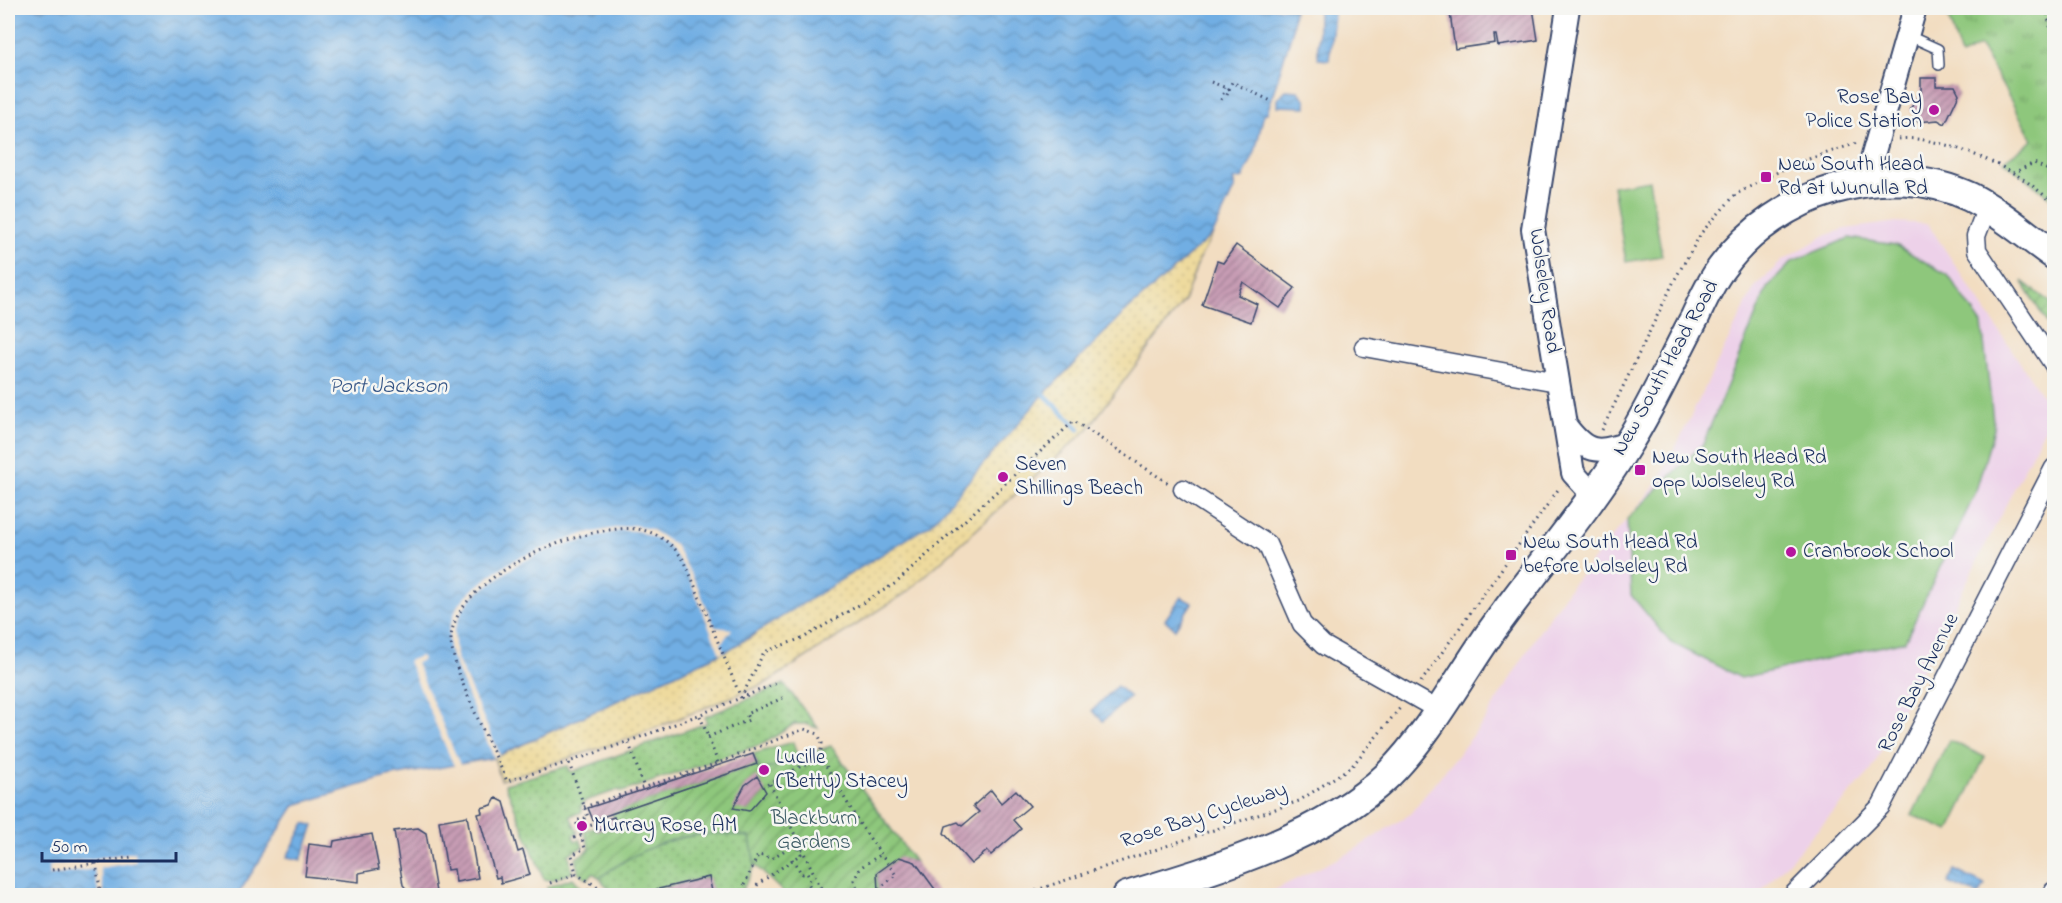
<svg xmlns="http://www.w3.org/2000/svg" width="2062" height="903" font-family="'Indie Flower',sans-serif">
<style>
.built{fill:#edd1e9}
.grass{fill:url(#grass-dots);stroke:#547b6c;stroke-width:1.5}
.sand{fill:url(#sand-dots);stroke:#84847e;stroke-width:1.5}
.park{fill:url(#park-tufts);stroke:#547b6c;stroke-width:1.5}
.garden{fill:url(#garden-furrows);stroke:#547b6c;stroke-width:1.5}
.pitch{fill:#8ec77b;stroke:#547b6c;stroke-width:1.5}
.water{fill:url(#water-waves);stroke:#466ea0;stroke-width:1.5}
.pier{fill:#f2ddc1}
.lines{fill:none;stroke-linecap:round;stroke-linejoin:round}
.stream{stroke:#71aee3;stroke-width:5}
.building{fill:url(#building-hatch)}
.service-casing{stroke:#3b496d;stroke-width:12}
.minor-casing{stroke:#3b496d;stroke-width:21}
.tertiary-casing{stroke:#3b496d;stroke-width:26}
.primary-casing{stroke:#3b496d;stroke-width:32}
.path{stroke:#3b496d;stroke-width:3;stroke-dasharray:1.5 4.5;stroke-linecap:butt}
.service{stroke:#fff;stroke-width:9}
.minor{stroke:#fff;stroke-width:18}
.tertiary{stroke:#fff;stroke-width:22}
.primary{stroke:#fff;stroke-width:28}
.poi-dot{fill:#b5179e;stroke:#f6f6f2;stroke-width:2}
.labels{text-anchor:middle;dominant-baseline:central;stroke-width:5;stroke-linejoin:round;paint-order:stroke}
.poi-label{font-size:21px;fill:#1b2f5e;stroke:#f6f6f2;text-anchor:start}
.street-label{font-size:21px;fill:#1b2f5e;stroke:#f6f6f2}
.park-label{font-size:21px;fill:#3e5d67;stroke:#f6f6f2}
.water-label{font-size:22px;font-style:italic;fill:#355586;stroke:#f6f6f2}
</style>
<defs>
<pattern id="grass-dots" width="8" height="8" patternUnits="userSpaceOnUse" patternTransform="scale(1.5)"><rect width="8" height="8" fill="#8ec77b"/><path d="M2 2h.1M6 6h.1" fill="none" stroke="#73a268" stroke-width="1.8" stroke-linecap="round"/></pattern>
<pattern id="sand-dots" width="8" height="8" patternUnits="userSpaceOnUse" patternTransform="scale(1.5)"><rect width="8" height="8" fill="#eeda9e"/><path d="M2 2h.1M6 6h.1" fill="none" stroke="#ccbb8a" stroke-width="1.8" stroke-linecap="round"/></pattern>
<pattern id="park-tufts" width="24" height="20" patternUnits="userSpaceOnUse" patternTransform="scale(1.5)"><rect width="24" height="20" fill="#8ec77b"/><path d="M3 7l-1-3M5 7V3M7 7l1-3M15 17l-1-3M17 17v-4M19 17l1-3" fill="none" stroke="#73a268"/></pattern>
<pattern id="garden-furrows" width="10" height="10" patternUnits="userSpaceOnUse" patternTransform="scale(1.5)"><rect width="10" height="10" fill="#8ec77b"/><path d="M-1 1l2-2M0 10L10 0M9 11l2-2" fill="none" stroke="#73a268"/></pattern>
<pattern id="water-waves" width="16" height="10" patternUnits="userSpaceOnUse" patternTransform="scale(1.5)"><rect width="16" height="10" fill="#71aee3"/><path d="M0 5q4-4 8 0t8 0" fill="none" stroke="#5c8ebb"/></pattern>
<pattern id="building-hatch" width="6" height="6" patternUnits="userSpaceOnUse" patternTransform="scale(1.5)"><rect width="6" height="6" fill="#c79cb4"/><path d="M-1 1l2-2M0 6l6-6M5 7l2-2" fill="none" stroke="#a18096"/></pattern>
</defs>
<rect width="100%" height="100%" fill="#f6f6f2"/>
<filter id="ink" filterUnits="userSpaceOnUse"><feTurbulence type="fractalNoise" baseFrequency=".0167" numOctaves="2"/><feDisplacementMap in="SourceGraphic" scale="12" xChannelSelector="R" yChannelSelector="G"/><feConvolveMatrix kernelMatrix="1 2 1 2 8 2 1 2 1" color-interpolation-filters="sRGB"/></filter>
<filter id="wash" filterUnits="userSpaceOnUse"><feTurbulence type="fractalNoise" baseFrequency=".008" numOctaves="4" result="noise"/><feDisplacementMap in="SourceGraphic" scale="24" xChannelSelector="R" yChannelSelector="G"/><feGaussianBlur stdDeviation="1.35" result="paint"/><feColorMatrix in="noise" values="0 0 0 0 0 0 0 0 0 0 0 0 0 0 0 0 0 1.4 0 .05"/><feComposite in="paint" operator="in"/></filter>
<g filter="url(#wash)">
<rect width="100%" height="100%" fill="#f2ddc1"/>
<path class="built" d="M1896 222 1928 224 2053 412 1871 771 1758 895 1262 896 1351 852 1410 814 1483 723 1539 632 1572 585 1659 481 1754 288 1782 261 1822 237 1845 229Z"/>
<path class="grass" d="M784 684 818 728 805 724H794L765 743 622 792 618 790 585 801 581 806 582 812 570 816 578 833 573 835 575 841 580 839 583 847 569 854 572 873 551 880 544 879 505 784 568 766 571 772 707 723 705 717Z
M715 833 750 837 755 865 742 891 744 895H713L708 877 650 891 651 895H615L599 878C638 848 666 837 715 833Z
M573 878 585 892 584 895H550L547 887Z"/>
<path class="sand" d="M1213 234 1199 260 1184 301 1087 430 906 593 766 683 628 739 501 780 494 758 750 638 1018 421 1121 316Z"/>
<path class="park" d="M1951 8H2054V201L2004 161 2033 140 1980 46 1961 56 1948 17Z"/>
<path class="garden" d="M2022 281 2054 305V335Z
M831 746 915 862 899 858 877 873 878 891 881 895 787 896 755 865 750 837C694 825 644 844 599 878L593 873 588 879 578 872 576 858 590 849 584 831 595 827 598 831 616 825 612 813 757 764 761 771Z"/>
<path class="pitch" d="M1649 180 1662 256 1626 262 1613 186Z
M1849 238 1896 245 1948 275 1982 324 1994 429 1975 494 1905 641 1741 678 1670 642 1631 595 1627 519 1703 444 1767 288 1793 261Z
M1949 740 1985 757 1949 831 1912 815Z
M793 742 798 758 761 771 753 754Z"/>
<path class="water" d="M8 8H1294L1292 32 1267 113H1264L1255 152 1243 178 1233 180 1235 187 1213 234 1121 316 1044 394 931 524 730 649 493 758 387 777 295 805 237 896 8 895Z
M1321 10 1334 13 1329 60 1318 59V12Z
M1286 90 1298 91 1306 100V107L1277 106V99Z
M1181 597 1192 603 1175 629 1165 620Z
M1117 686 1130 697 1103 721 1092 711Z
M305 823 314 826 301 860 287 857Z
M1954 870 1985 885 1979 895 1948 883Z"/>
<path class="pier" d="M633 525 650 529 675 545 698 587 715 627 732 629 721 644 724 652 720 654 686 570 667 544 638 531 621 530 545 551 519 563 474 595 462 610 454 631 456 657 500 755 494 758 449 649V629L457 607 468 594 492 574 516 559 584 534Z
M421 656 423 660 416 663 461 767 455 768 408 661Z
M135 852 136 862 100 868 104 895H99L94 869 49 876 48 866Z"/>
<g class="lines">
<path class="stream" d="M1044 394 1079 429"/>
</g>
<g id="blocks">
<path class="building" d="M1453 8H1533L1538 40 1498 46 1496 35H1494L1495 43 1455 49 1450 13 1454 12Z
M1921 78H1936V86H1955L1959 94 1945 124 1938 120 1918 122 1910 109 1921 93Z
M1236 245 1295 288 1280 308 1243 282 1238 295 1257 304 1251 322 1202 305 1217 261 1223 263Z
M753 754 757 764 593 820 588 808Z
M757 776 766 792 749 811 733 808 745 785Z
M991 790 1001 803 1016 790 1030 806 1013 820 1021 829 991 855 987 851 971 864 944 833 946 826 958 822 962 826 979 812 973 806Z
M496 798 504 802 518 852 523 850 530 875 501 883 500 877 496 878 478 814 482 813 481 808 492 805Z
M467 816 478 878 456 882 454 869 447 870 439 821Z
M614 817 617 825 597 831 595 823Z
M418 828 426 833 436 892 417 895 409 892 403 885 394 831Z
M372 834 379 869 359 873V882L305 876 309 844 333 847 334 841Z
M899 857 915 862 940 896H881L878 891 877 873Z
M709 877 713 896H651L650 891Z"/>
</g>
</g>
<g filter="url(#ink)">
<use href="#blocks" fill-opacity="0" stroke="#3b496d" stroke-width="1.5"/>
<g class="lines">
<defs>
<path id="service" d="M1907 35 1938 49 1939 65"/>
<path id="minor" d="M1987 207 1976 236 1977 250 2054 365
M1364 347 1557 382
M1183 489 1267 544 1302 624 1323 645 1438 710
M1792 896 1881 806 2054 468
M2052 896 2054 891"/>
<path id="tertiary" d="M1568 8 1533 229 1573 473 1593 495
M1865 183 1915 8
M1565 425C1586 453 1597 455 1630 442"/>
<path id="primary" d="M1127 896C1212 870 1323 838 1388 775 1430 733 1459 677 1493 629 1538 566 1589 508 1629 442 1654 402 1673 358 1695 317 1703 300 1711 281 1723 266 1776 193 1886 157 1970 197 2000 212 2027 236 2054 255"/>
</defs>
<use href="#service" class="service-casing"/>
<use href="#minor" class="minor-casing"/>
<use href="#tertiary" class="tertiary-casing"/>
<use href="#primary" class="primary-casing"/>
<path class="path" d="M2046 8 2054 43
M1211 82 1229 89
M1227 95 1232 82 1271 101
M1221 100 1225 88
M1899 139C1930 135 1986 157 2013 173 2028 181 2041 193 2054 203
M2013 173 2034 163 2054 173
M1602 430 1675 279 1702 232 1736 194 1791 165 1857 143
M1421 682 1560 487
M741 698 685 562C674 546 662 535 643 530 589 519 455 575 451 638 449 666 494 751 507 781 600 754 689 720 779 682
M741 698 764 652 805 637 896 583 1074 421 1168 483
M700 716 718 763
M708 737 749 720 746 714 785 697
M629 743 644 788
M817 759 825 764 859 823 896 875 880 888 860 895 854 880 861 867 880 855
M569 763 588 817 576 821 585 848 572 855 576 874 614 896
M770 784 825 896
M584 807 718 763 804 729 818 734 822 743 820 756 763 787
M579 829 592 825
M574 838 581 836
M792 859 802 874 807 873 810 879 808 883 814 894 819 896
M96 863 101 896
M52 870 132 857
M550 883 576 874
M587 896 591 882
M739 896 758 855 772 858 785 850
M751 896 758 884 801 854 798 849 801 848
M1019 896 1299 801 1352 766 1400 708"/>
<use href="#service" class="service"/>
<use href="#minor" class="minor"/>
<use href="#tertiary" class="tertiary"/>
<use href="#primary" class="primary"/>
</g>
</g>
<g class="poi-dot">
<circle cx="1934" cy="110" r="6"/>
<rect x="1760" y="171" width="12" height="12" rx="3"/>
<rect x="1634" y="464" width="12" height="12" rx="3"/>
<circle cx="1003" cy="477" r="6"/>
<circle cx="1791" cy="552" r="6"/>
<rect x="1505" y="549" width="12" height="12" rx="3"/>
<circle cx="764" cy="770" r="6"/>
<circle cx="582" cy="826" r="6"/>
</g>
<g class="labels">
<g class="poi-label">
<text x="1922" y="98" text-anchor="end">Rose Bay<tspan x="1922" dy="24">Police Station</tspan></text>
<text x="1778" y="165">New South Head<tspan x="1778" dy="24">Rd at Wunulla Rd</tspan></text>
<text x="1652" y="458">New South Head Rd<tspan x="1652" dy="24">opp Wolseley Rd</tspan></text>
<text x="1015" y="465">Seven<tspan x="1015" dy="24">Shillings Beach</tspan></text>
<text x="1523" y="543">New South Head Rd<tspan x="1523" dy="24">before Wolseley Rd</tspan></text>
<text x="1803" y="552">Cranbrook School</text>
<text x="776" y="758">Lucille<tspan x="776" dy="24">(Betty) Stacey</tspan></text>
<text x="594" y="826">Murray Rose, AM</text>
</g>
<g class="street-label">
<text transform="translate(1544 291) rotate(82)">Wolseley Road</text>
<text transform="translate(1666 368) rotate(-61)">New South Head Road</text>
<text transform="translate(1919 683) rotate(-63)">Rose Bay Avenue</text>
<text transform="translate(1204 816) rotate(-18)">Rose Bay Cycleway</text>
</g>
<g class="park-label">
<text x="814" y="819">Blackburn<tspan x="814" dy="24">Gardens</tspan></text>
</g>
<g class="water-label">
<text x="388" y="387">Port Jackson</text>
</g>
</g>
<rect width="2062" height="903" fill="none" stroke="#f6f6f2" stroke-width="30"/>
<path d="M42 852v9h134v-9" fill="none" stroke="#1b2f5e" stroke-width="3"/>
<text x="51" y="852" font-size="18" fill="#1b2f5e" stroke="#f6f6f2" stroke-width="4.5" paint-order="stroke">50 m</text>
</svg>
